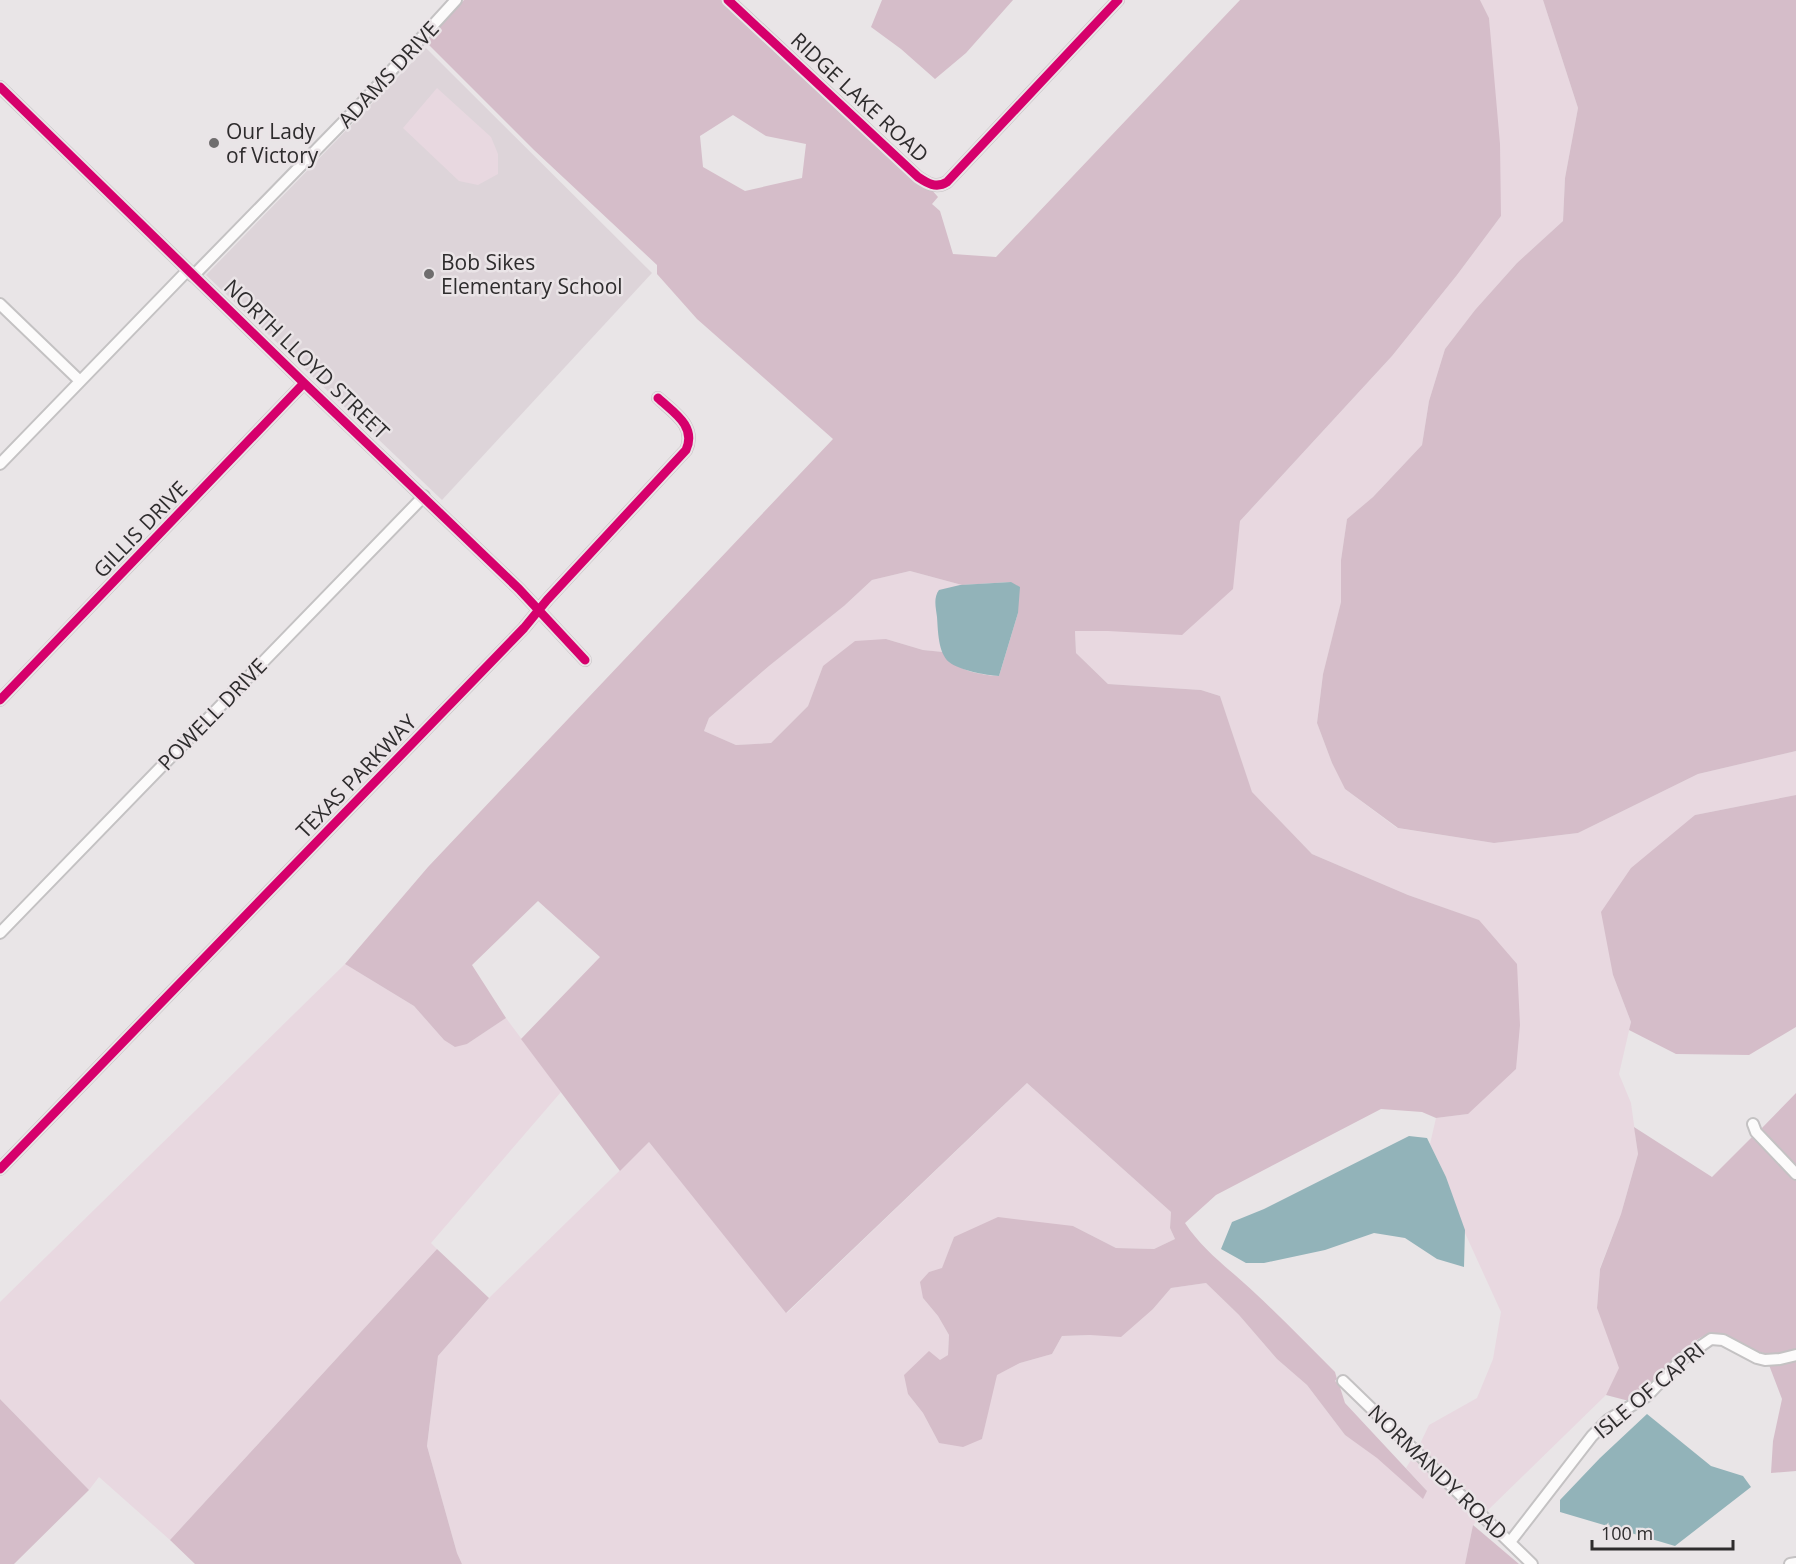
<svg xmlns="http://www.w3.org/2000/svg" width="1796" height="1564" font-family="'Open Sans',sans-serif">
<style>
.built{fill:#ddd4d9}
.green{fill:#e8d8e0}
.forest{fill:#d5bdc9;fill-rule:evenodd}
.water{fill:#92b3b9}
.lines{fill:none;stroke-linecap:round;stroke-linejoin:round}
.street-casing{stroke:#c4c2c3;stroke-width:14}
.street{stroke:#fcfbfb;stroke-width:10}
.cycleway-casing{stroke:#eae4e7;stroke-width:13}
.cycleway{stroke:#d6006c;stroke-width:9}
.poi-dot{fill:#6f6d6e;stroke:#eae4e7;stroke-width:2}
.labels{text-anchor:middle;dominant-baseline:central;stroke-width:5;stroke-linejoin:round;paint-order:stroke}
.street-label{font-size:21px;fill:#2e2c2d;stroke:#eae4e7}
.poi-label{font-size:21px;fill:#2e2c2d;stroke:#eae4e7;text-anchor:start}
</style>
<rect width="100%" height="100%" fill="#e9e5e7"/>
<path class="built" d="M426 48 652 273 442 500 206 275Z"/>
<path class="green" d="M1480 0H1543L1578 108 1565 178 1563 221 1517 263 1475 310 1445 349 1429 401 1422 445 1373 497 1347 519 1341 560V602L1323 674 1317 723 1332 763 1345 789 1397 828 1494 843 1578 833 1698 774 1796 751V795L1695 815 1613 975 1631 1022 1619 1074 1631 1103 1638 1154 1621 1214 1600 1268 1597 1307 1620 1368 1606 1395 1486 1512 1419 1446 1429 1425 1477 1398 1493 1359 1501 1312 1465 1233 1446 1177 1430 1144 1436 1118 1468 1114 1478 920 1408 895 1312 854 1252 793 1220 696 1201 690 1108 684 1076 653 1075 631H1108L1232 589 1240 521 1392 356 1457 275 1501 216 1489 18Z
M437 88 491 137 498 154V174L478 185 459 181 403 128Z
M910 571 962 585H960L938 627 943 652 923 650 886 639 823 666 808 706 771 743 736 745 704 731 709 718 769 666 844 606 872 580Z
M345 964 414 1006 444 1040 467 1044 506 1018 561 1092 431 1243 437 1249 170 1540 99 1477 89 1490 0 1399V1302Z
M1027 1083 1171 1212 1170 1228 1175 1239 1154 1249 1116 1248 1073 1226 954 1237 942 1269 929 1272 923 1298 938 1316 949 1335 948 1355 908 1394 923 1413 939 1443 982 1439 996 1375 1020 1363 1052 1354 1062 1336 1090 1335 1153 1309 1171 1288 1206 1283 1239 1315 1277 1359 1307 1385 1345 1435 1427 1491 1406 1468 1414 1455 1479 1519 1473 1525 1465 1564H462L457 1553 427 1446 438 1356 491 1296 649 1142 787 1313Z"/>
<path class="forest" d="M464 0H721L915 180 931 189 938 197 932 204 940 211 953 254 996 257 1240 0H1480L1489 18 1500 144 1501 216 1457 275 1392 356 1240 521 1233 589 1182 635 1108 631H1075L1076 653 1108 684 1201 690 1220 696 1252 792 1312 854 1408 895 1479 920 1517 964 1520 1025 1516 1069 1468 1114 1436 1118 1422 1112 1381 1109 1216 1195 1185 1223C1204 1252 1231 1270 1256 1294 1283 1319 1309 1346 1335 1372L1337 1379 1335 1381 1339 1384 1345 1403 1427 1491 1423 1499 1377 1458 1345 1435 1307 1385 1277 1359 1239 1315 1206 1283 1171 1288 1153 1309 1121 1337 1090 1335 1062 1336 1052 1354 1020 1363 997 1375 982 1439 963 1447 939 1443 923 1413 908 1394 904 1375 929 1351 940 1360 948 1355 949 1335 938 1316 923 1298 920 1282 929 1272 942 1268 954 1237 998 1217 1073 1226 1116 1248 1154 1249 1175 1239 1170 1228 1171 1212 1027 1083 786 1313 649 1142 620 1171 521 1039 600 957 538 901 472 965 506 1018 467 1044 455 1047 444 1040 414 1006 345 964 428 867 833 439 697 319 657 274V265L534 150 429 45H423ZM733 115 766 136 806 144 802 178 745 191 703 167 700 136ZM910 571 962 585 1011 582 1018 613 999 676C979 675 954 670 943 652L923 650 886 639 855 641 823 666 808 706 771 743 736 745 704 731 709 718 769 666 844 606 872 580Z
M882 0H1013L966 53 935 79 901 49 871 27Z
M1543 0H1796V751L1698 774 1578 833 1494 843 1398 828 1345 789 1332 763 1317 723 1323 674 1341 602V560L1347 519 1373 497 1422 445 1429 401 1445 349 1475 310 1517 263 1563 221 1565 178 1578 108Z
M1796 795V1027L1749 1055 1676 1054 1629 1030 1631 1022 1613 975 1601 912 1631 868 1695 815Z
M1796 1093V1167L1760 1130Z
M1634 1127 1712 1177 1753 1136 1796 1181V1349C1758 1365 1751 1340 1718 1336 1717 1336 1709 1335 1708 1335 1688 1338 1653 1384 1635 1398L1629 1401 1606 1395 1619 1368 1597 1308 1600 1269 1621 1214 1638 1154Z
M437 1249 489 1298 438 1356 427 1446 457 1553 462 1564H195L170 1540Z
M1796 1360V1471L1771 1473 1773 1441 1782 1399 1769 1365Z
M0 1399 89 1490 14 1564H0Z
M1473 1525 1519 1564H1465Z"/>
<path class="water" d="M1011 582 1020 587 1018 613 999 676C985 675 961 671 949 662 938 653 938 630 937 617 936 608 933 598 939 590L960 585Z
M1409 1136 1427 1138 1446 1177 1465 1230 1464 1267 1437 1259 1405 1238 1374 1233 1325 1250 1264 1263H1246L1221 1249 1232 1222 1264 1209Z
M1647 1414 1711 1466 1743 1476 1751 1487 1675 1546 1560 1512V1500L1600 1458Z"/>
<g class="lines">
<defs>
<path id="street" d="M728 0 918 177C927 183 936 189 947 182L1118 0
M0 87 304 383 519 589 585 660
M193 276 360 105 456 0
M0 304 80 381
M0 464 188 270
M0 700 304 383
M0 933 424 496
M1753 1124 1756 1132 1796 1174
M0 1169 524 628 547 600 686 450C697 426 673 412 658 398
M1343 1381 1532 1564
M1510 1542 1592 1436 1608 1420 1647 1396 1682 1359 1711 1339 1723 1340 1757 1358 1765 1360 1780 1359 1796 1355
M1790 1564 1796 1563"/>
</defs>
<use href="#street" class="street-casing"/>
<use href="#street" class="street"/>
<defs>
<path id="cycleway" d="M728 0 918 177C927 183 936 189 947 182L1118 0
M0 87 304 383 519 589 585 660
M0 700 304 383
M0 1169 524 628 547 600 686 450C697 426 673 412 658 398"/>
</defs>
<use href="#cycleway" class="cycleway-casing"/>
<use href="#cycleway" class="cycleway"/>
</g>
<g class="poi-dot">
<circle cx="214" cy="143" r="6"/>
<circle cx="429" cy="274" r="6"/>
</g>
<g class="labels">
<g class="street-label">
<text transform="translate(388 74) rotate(-47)">ADAMS DRIVE</text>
<text transform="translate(860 97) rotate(43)">RIDGE LAKE ROAD</text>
<text transform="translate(307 359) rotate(44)">NORTH LLOYD STREET</text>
<text transform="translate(140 529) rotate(-46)">GILLIS DRIVE</text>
<text transform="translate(212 714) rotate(-46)">POWELL DRIVE</text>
<text transform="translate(356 776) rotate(-46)">TEXAS PARKWAY</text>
<text transform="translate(1649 1390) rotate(-40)">ISLE OF CAPRI</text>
<text transform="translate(1438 1472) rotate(44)">NORMANDY ROAD</text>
</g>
<g class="poi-label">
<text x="226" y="131">Our Lady<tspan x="226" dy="24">of Victory</tspan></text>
<text x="441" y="262">Bob Sikes<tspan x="441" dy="24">Elementary School</tspan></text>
</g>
</g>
<path d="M1592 1540v9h141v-9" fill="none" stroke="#2e2c2d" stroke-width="3"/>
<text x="1601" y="1540" font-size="18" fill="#2e2c2d" stroke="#eae4e7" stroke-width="4.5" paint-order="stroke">100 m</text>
</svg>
